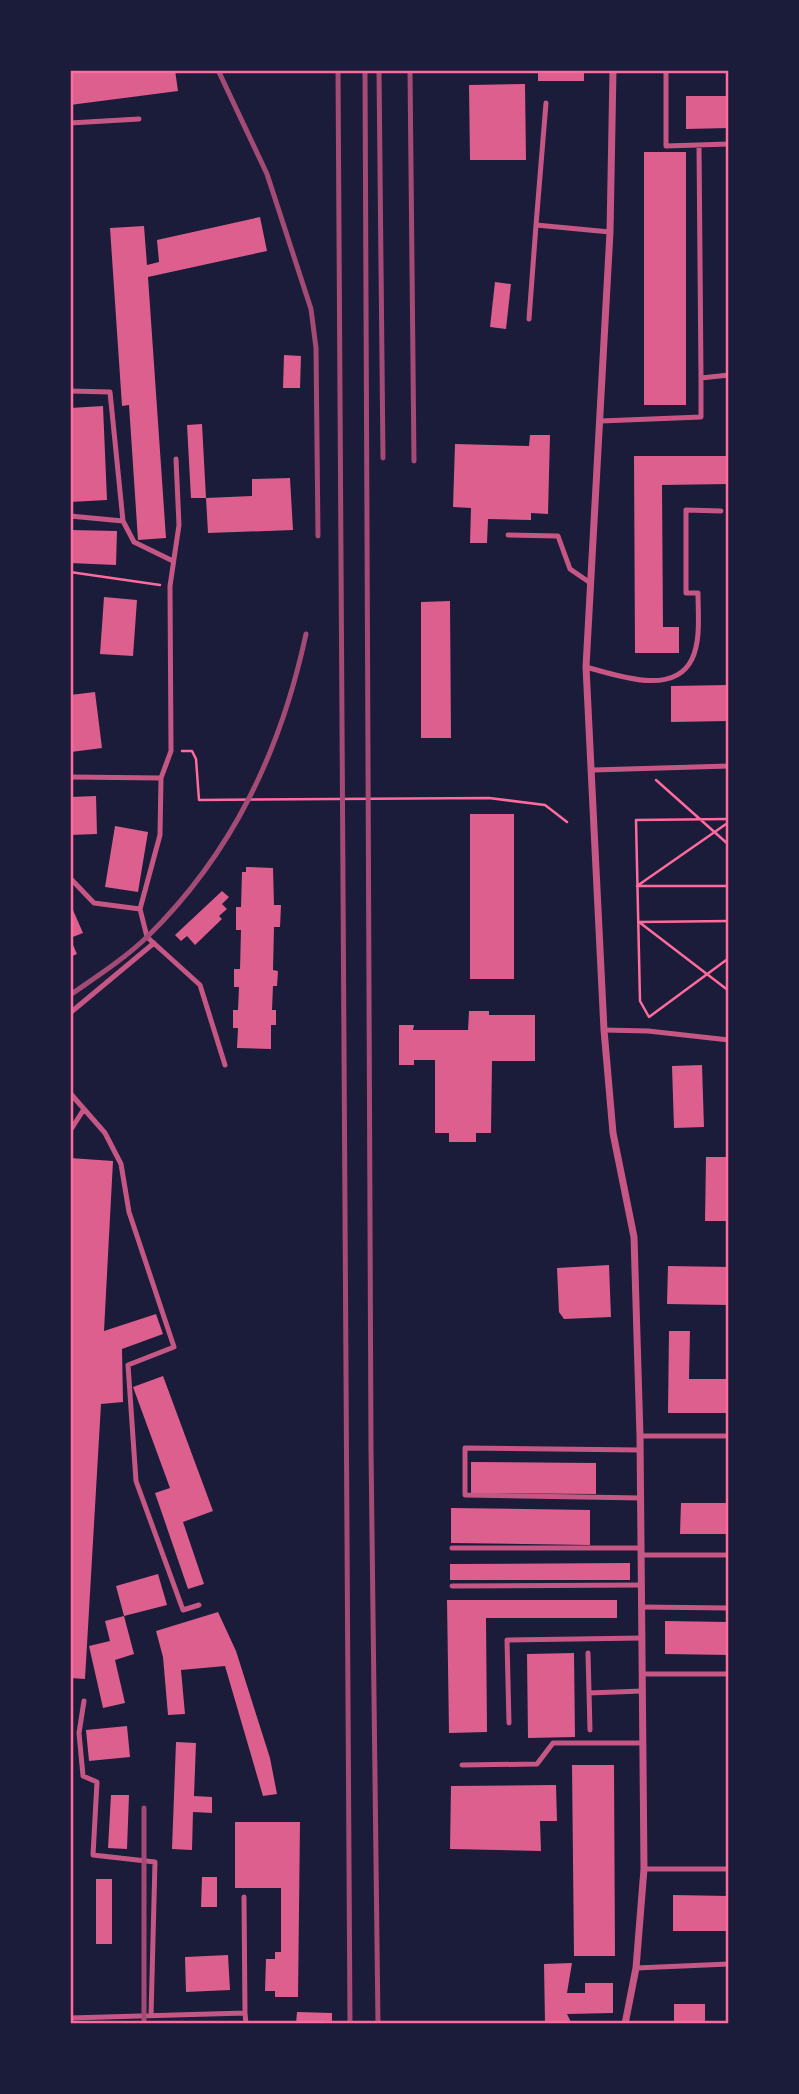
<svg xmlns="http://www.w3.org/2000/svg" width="799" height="2094" font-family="'Sofia Sans Condensed',sans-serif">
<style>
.building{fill:#dd5f8e}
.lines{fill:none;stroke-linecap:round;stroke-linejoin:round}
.path{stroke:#ff6b9d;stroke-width:2.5}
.service{stroke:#c65784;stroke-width:5}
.minor{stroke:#c65784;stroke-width:7}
.rail{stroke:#a44b75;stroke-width:5}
.neatline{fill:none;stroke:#ff6b9d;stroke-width:2.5}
</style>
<rect width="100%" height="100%" fill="#1b1b3a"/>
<path class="building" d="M70 70H175L178 91 70 105Z
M538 70H584V81H538Z
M525 84 526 160H470L469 85Z
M686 96H729V128L686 129Z
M644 152H686V405H644Z
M260 217 267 251 148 277 166 538 138 540 129 405 122 406 110 228 144 226 147 265 159 262 157 240Z
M495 282 511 284 506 329 490 327Z
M284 355 301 356 300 388H283Z
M103 406 107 500 70 502V408Z
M202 424 206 498H191L187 425Z
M530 435H550L548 514 531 513V520L488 519 487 543H470L471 508 453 507 455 444 529 446Z
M634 456H729V484L662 485 663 627H679V653H635Z
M290 478 293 530 208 533 206 498 252 496V479Z
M70 530 117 531 116 565 70 563Z
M104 597 137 600 133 656 100 654Z
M450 601 451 738H421V602Z
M729 685V721L671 722V686Z
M95 692 102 748 71 752 70 695Z
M96 796 97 834 70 835V797Z
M470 814H514V979H470Z
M115 826 148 832 138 892 105 887Z
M246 867 273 868 274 905H281L280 927H274L273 970 278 971 277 986H273L272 1010H276V1025H271V1049L237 1048 238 1028H233V1010H238L239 987H234V969H240L241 930H236V907H241L242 872H246Z
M222 891 229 897 222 904 227 909 219 916 222 919 195 945 187 936 181 941 175 935Z
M70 903 83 933 70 938 77 954 70 957Z
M469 1011H489V1015H535V1061H492L491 1133H476V1142H449V1133H435V1060H414V1065H399V1025H414L413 1030H468Z
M702 1065 704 1127 674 1128 672 1066Z
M706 1157H729V1221H705Z
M70 1158 113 1161 104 1331 156 1314 163 1334 122 1349 123 1402 101 1404 85 1679 70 1678Z
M609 1265 611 1317 564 1319 559 1312 557 1268Z
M668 1266 729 1267V1305L667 1304Z
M669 1331H690L689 1379H729V1413H668Z
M163 1376 213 1511 183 1522 204 1584 188 1589 155 1493 170 1488 133 1387Z
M471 1462 596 1463V1494L471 1493Z
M681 1503H729V1534H680Z
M451 1508 590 1510V1545L451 1543Z
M630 1563V1580H450V1564Z
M158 1574 167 1605 124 1616 116 1586Z
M447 1600H617V1618H486L487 1732 449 1733Z
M218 1612 236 1651 270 1758 277 1794 263 1796 225 1666 181 1670 185 1714 168 1715 163 1657 156 1631Z
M124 1616 134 1654 115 1660 125 1703 103 1708 89 1646 110 1641 105 1621Z
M665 1621 729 1622V1655L665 1654Z
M574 1653 575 1737 528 1738 527 1654Z
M127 1726 130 1757 89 1761 86 1730Z
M176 1742 196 1743 194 1796 212 1797V1813L193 1812 192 1850 172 1849Z
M572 1765H614L615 1956H574Z
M556 1785 557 1821H540L541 1851 450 1849 451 1786Z
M111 1795H129L127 1849 108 1848Z
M235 1822H300L298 1997H275V1991H265L266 1959H275V1952H281V1888H235Z
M202 1877H217V1907H201Z
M96 1879H112V1944H96Z
M673 1895 729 1896V1931H673Z
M228 1955 230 1990 186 1992 185 1957Z
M572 1963 567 1993H585V1983H613V2013L567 2014 572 2024H545L544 1964Z
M674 2004H705V2024H674Z
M297 2012 332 2013V2024H296Z"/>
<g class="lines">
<path class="path" d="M70 572 160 585
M182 751H192L196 759 199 800 489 798 545 805 567 822
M656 780 729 845
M729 819 636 820 640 1001 649 1017 729 958
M637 886 729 822
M637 886H729
M639 922 729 991
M639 922 729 921"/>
<path class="service" d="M666 70V146L729 144
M546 103 536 225 610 232
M70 123 139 119
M699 145 701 378
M529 319 536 225
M70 391 110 392 123 521 134 542 173 561
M601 421 701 417V378L729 375
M70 516 123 521
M508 535 558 536 570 569 589 582
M586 667C616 675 674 697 692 659 701 640 698 614 698 593H686V510L721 511
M593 770 729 766
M70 777 161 778 171 751 170 586 179 525 176 459
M70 878 94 903 140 909 160 835 161 778
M140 909 147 937 200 985 225 1065
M70 1013 154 943
M604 1030 648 1031 729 1040
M70 1093 105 1133 121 1164 129 1212 174 1347 128 1365 136 1481 183 1610 199 1605
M70 1131 84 1109
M640 1436H729
M640 1450 465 1448V1495L641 1498
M452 1548H641
M641 1555H729
M452 1586 641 1585
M641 1607 729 1608
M588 1653 590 1730
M642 1674H729
M589 1693 642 1691
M84 1701 79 1733 83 1776 97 1782 93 1855 155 1862 151 2016
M509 1723 507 1640 642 1638
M462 1765 537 1764 553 1743H642
M644 1869H729
M244 1897 245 2013
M636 1968 729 1964
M70 2018 245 2013 246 2024"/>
<path class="minor" d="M613 70 610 232 586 667 604 1030 613 1133 634 1237 640 1436 644 1869 636 1968 625 2024"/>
<path class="rail" d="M218 70 267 174 311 309 316 348 318 536
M338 70 350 2024
M365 70 371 1450 378 2024
M379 70 383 458
M410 70 414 461
M70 995C96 977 124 959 147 937 233 853 281 750 306 634
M144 2024V1808"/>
</g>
<rect width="799" height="2094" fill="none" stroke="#1b1b3a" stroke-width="144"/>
<rect x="72" y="72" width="655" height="1950" class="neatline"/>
</svg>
